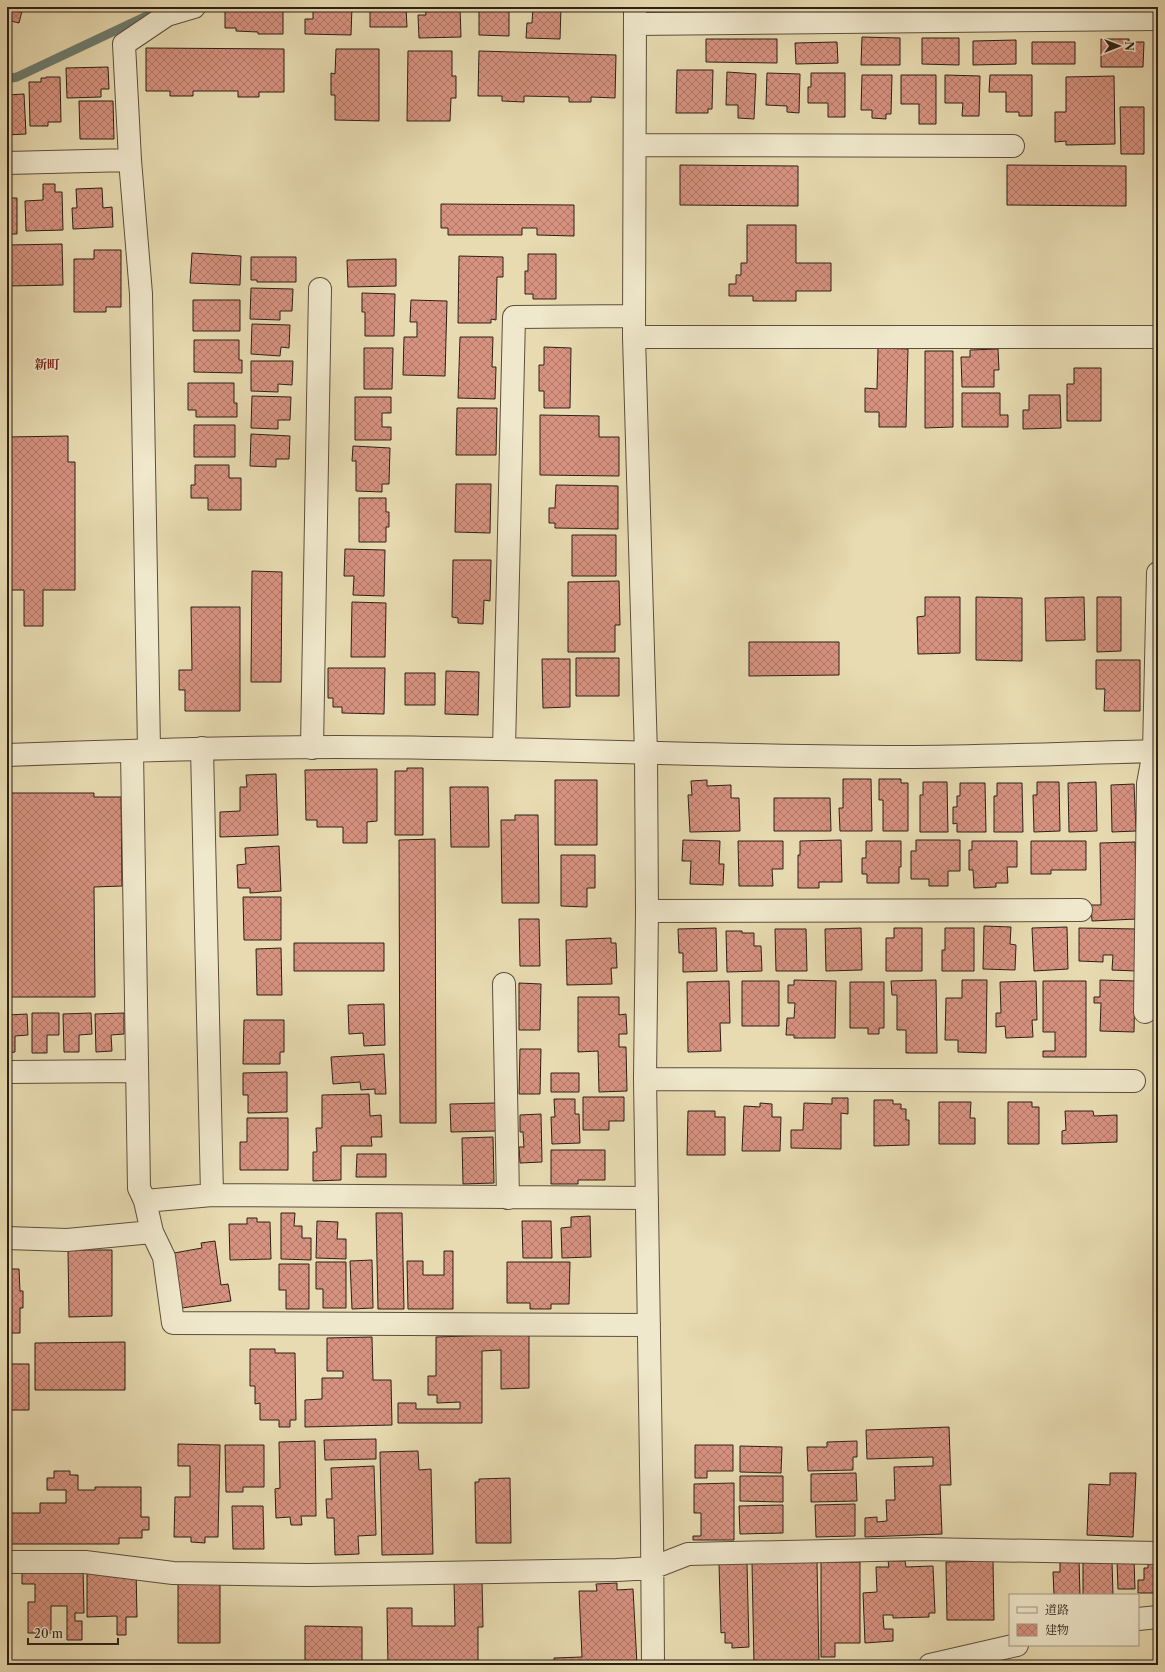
<svg xmlns="http://www.w3.org/2000/svg" width="1165" height="1672" font-family="'Libre Caslon Text','Noto Serif JP',serif">
<style>
.lines{fill:none;stroke-linecap:round;stroke-linejoin:round}
.stream{stroke:#6d7d70;stroke-width:9}
.building{fill:url(#building-cross-hatch);stroke:#2d2016}
.minor-casing{stroke:#5c4f3d;stroke-width:24}
.tertiary-casing{stroke:#5c4f3d;stroke-width:24}
.minor{stroke:#f0e8cc;stroke-width:22}
.tertiary{stroke:#f0e8cc;stroke-width:22}
.labels{text-anchor:middle;dominant-baseline:central;stroke-width:3;stroke-linejoin:round;paint-order:stroke}
.neighbourhood-label{font-size:13px;font-weight:bold;fill:#7a1f14;stroke:#f0e8cc}
</style>
<defs>
<pattern id="building-cross-hatch" width="8" height="8" patternUnits="userSpaceOnUse"><rect width="8" height="8" fill="#d79280"/><path d="M0 0l8 8M0 8l8-8" fill="none" stroke="#af7768"/></pattern>
</defs>
<rect width="100%" height="100%" fill="#e8dbb1"/>
<filter id="stains"><feTurbulence type="fractalNoise" baseFrequency=".005" numOctaves="4"/><feColorMatrix values="0 0 0 0 .2 0 0 0 0 .09 0 0 0 0 .02 0 0 0 .5 -.17"/></filter>
<radialGradient id="worn" r=".72"><stop offset=".6" stop-color="#630" stop-opacity="0"/><stop offset="1" stop-color="#630" stop-opacity=".3"/></radialGradient>
<g class="lines">
<path class="stream" d="M7 79 17 77 155 12"/>
</g>
<path class="building" d="M7 7H23L19 23 7 20Z
M242 7H283V34H258V32L236 31V28H225V9H242Z
M313 7H352L351 35 305 34V19H313Z
M370 7H406L407 27H370Z
M425 7H460L461 37 419 38 418 15H426Z
M479 7H509V36L479 35Z
M533 7H561L560 39 526 38 527 23H532Z
M862 37 900 38V65H861Z
M922 38H959V65L922 64Z
M706 39H777V63L706 62Z
M1101 39H1129V42H1144L1143 67H1101Z
M1016 40V64L973 65V41Z
M837 42 838 63 796 64 795 43Z
M1032 42H1075V64H1032Z
M146 48 284 49V92H259V97H238V91H193V96H170V91H146Z
M336 49H379V121L335 120V95H331V73L335 74Z
M408 51H452V76H456V98H451L450 121H407Z
M479 51 616 55 615 98 591 97V102H569V97L524 96V102L502 101V96H478Z
M108 67 109 89H101V97L67 98 66 68Z
M677 70H713L712 109H708V113H676Z
M727 72 756 74 754 119 738 118V105H726Z
M767 73 800 74 799 113 787 112V106L766 105Z
M811 73H845V117H828V103H808V87H811Z
M862 75H892L891 114H886V119L872 118V110H861Z
M901 75H936V124H919V104H901Z
M945 75 980 76 979 116H962L963 103H945Z
M990 75H1032V116H1019V112H1006V92H989Z
M1114 76 1115 144 1066 145V141L1055 142V112H1066V77Z
M46 77H60L61 122H48V126H30L29 82H41V78H46Z
M24 94 26 134 7 135V95Z
M79 101H113L114 139H80Z
M1120 107H1144V154H1121Z
M680 165 798 166V206L680 205Z
M1007 165 1126 166V206L1007 205Z
M43 184H55V192H62L63 230 26 231 25 201 43 200Z
M102 188 103 208 112 207 113 227 73 229 72 208H77L76 189Z
M7 198H17V234H7Z
M441 204 574 205V236L537 235V228H522V235H448V228H441Z
M747 225H796V263H831V291H796V301H753V296H729V284H736V275H741V263H747Z
M62 244 63 285 7 286V254H9V245Z
M94 250H121V307H106V312H74V259H94Z
M192 253 241 256 240 285 190 283Z
M528 254H556V299H533V294H525V271H528Z
M459 256 503 257V277H497L496 320 491 319V323H458Z
M251 257H296V282H257V280H251Z
M396 259V286L348 287 347 260Z
M251 288 293 289 292 311H280V320L250 319Z
M362 293 395 294 394 336H365V312H362Z
M193 300H240V331H193Z
M411 300 447 301 445 376 403 375 404 337H417V322H410Z
M252 324 290 325 289 348 281 347 280 356 251 354Z
M460 337H493L492 367H496L495 399 458 398Z
M194 340H239V360H242V373L194 372Z
M544 347 571 348 570 408H544V391H539V365H544Z
M364 348H393L392 389H364Z
M878 348 908 349 906 427H879V412H865V388L877 389Z
M998 349 999 370H994V387H962L961 357H970V350Z
M925 351H953V427L925 428Z
M251 361H293L292 385 278 384V392L251 391Z
M1074 368H1101V421H1067V384H1074Z
M188 383H234V403H237V417H196V410H188Z
M962 393H1000V415H1008V427H962Z
M1029 395H1060L1061 428 1023 429V410H1029Z
M252 396 291 397 290 420H278V429L251 428Z
M355 397H391V413H382V427H391V440H355Z
M457 408H497L496 455H456Z
M540 415 599 416V437H619V476L540 475Z
M194 425H235V457H194Z
M251 434 290 436 289 459H276V467L250 466Z
M68 436V462H75V590H43V626H24V590H7V437Z
M353 446 390 448 389 484H382V492L356 491V461H352Z
M195 465H229V478H241V510H208V498H191V485H195Z
M456 484H491L490 533 455 532Z
M556 485 618 486V529L555 528V523H549V508H555Z
M359 498H386V512H389V527H386V542H359Z
M572 535H616V576H572Z
M345 549 385 550 384 596 353 595 354 576H344Z
M453 560H491L490 601 484 600 483 624 458 623V618L452 617Z
M252 571 282 572 281 682H251Z
M619 581 620 625H615V652H568V582Z
M925 597H960V653L918 654 917 617 925 616Z
M976 597 1022 598V661L976 660Z
M1084 597 1085 640 1046 641 1045 598Z
M1097 597H1121V651L1097 652Z
M352 602 386 603 385 657H351Z
M191 607H240V711H185V690H179V670H192Z
M749 642H839V675L749 676Z
M576 658H619V696H576Z
M542 659H570V707L543 708Z
M1096 660H1140V711H1104L1105 689H1096Z
M328 668H385L384 714 342 713V707H333V698H328Z
M446 671 479 672 478 715 445 714Z
M405 673H435V705H405Z
M407 768H423V835H395V771H407Z
M377 769V821L367 822V843H343V827H317V820H306L305 770Z
M276 774 278 835 220 837V812L240 811V787H247L246 775Z
M843 779H871L872 831H840L839 808H843Z
M879 779H901V783H908V831H883V800H879Z
M555 780H597V845H555Z
M707 780V786L731 785V798H739L740 831 690 832 688 795H692L691 781Z
M923 782H947L948 832H920V795H923Z
M1037 782H1059L1060 831 1034 832 1033 795H1037Z
M1096 782 1097 831 1069 832 1068 783Z
M960 783H985L986 832H957V823L953 824V807H957V796H960Z
M997 783H1022L1023 832H994V796H997Z
M1134 784 1136 831 1112 832 1111 785Z
M450 787H488L489 847H451Z
M7 793H94V797H121L122 886 94 887 95 997H7Z
M774 798H830L831 831H774Z
M515 815H538L539 903H502L501 820H515Z
M435 839 436 1123H400L399 840Z
M683 840 720 841 719 864H724L723 885 690 884 691 861H682Z
M841 840 842 882H819V888H798V855H800V841Z
M916 840H960V871H948V886H929V879H911V851H916Z
M738 841H783V869H772L773 886H739Z
M866 841H901V867H899V883H867V874H862V858H866Z
M972 841H1017V867H1007L1008 883H996V887L974 888 973 870H969V850H972Z
M1031 841H1086V870H1051V874H1031Z
M1135 842 1137 919 1092 921 1091 905H1101L1100 843Z
M279 846 281 891 250 893V888H238L237 865 246 864 245 848Z
M561 855H595V888H587V907L561 906Z
M243 897H281V940H244Z
M519 919H539L540 966H520Z
M984 926 1011 927 1010 944 1016 945 1015 970 983 969Z
M1067 927 1068 969 1034 971 1032 928Z
M716 928 717 971 683 972V953H679L678 929Z
M861 928 862 970 826 971 825 929Z
M894 928H922V971H886V938H894Z
M945 928H974V971H942V950H945Z
M1079 928 1137 929 1136 971 1112 970 1113 955H1103V962L1079 961Z
M775 929H806L807 971H776Z
M726 931H742V933H754V946H761L762 971 727 972Z
M611 938V943H616L617 968H611L612 984 567 985 566 940Z
M294 943H384V971H294Z
M281 948 282 995H257L256 949Z
M794 980 836 981 835 1038H794V1035H786L787 1018H794L795 1003H788V985H794Z
M936 980 937 1053H906V1030H897V995H892L891 981Z
M962 980H987L986 1053 958 1052V1040H945L946 998H962Z
M1100 980 1135 981 1134 1032 1100 1031 1101 1003H1094V997H1100Z
M729 981 730 1023H720L721 1051 688 1052 687 982Z
M742 981H779V1026H742Z
M1036 981 1037 1020H1032L1033 1037 1006 1038 1005 1026 996 1027V1013H1001L1000 982Z
M1043 981H1086V1057H1043V1051H1055V1032H1043Z
M850 982H884V1028H879V1034H868V1028H850Z
M519 983 541 984 540 1030H519Z
M578 997H619V1015L626 1014 627 1034H619V1047H626L627 1091 599 1092 598 1051 578 1052Z
M384 1004 385 1045 364 1046 363 1033 349 1034 348 1005Z
M32 1013H59V1035H47V1053H32Z
M91 1013 92 1034 79 1035V1052H64L63 1014Z
M124 1013V1034L111 1035 112 1051 96 1052 95 1014Z
M27 1014 28 1035 15 1036V1052L7 1053V1015Z
M244 1020H284V1052H280V1064H243Z
M520 1049H541L540 1094H519Z
M384 1054 386 1094H375V1089L361 1090 360 1082 333 1084 331 1057Z
M287 1072V1112L248 1113V1095H243V1073Z
M551 1073H579V1092H551Z
M369 1094 370 1116 381 1115 382 1137H371L372 1146H341V1180L313 1181V1152H317L316 1128H322V1095Z
M583 1097H624V1121H609V1130H583Z
M832 1098H848V1114L841 1113V1149L791 1148V1130H803L804 1103 832 1104Z
M554 1099H575V1114H579L580 1143 552 1144 551 1117H555Z
M874 1100H893V1104H901V1109H906V1120H909V1145L874 1146Z
M939 1102H971L970 1118H975V1144H939Z
M1008 1102H1032V1107H1039V1144H1008Z
M496 1103V1131L451 1132 450 1104Z
M760 1103 772 1104V1117H781L780 1151H742L744 1106 760 1107Z
M688 1111H715V1117H725V1155H687Z
M1065 1111H1093L1094 1116 1117 1115V1142L1062 1144V1131L1066 1130Z
M541 1114 542 1162 520 1163 519 1147H524L523 1132H520V1115Z
M247 1118H288V1170H240V1142H247Z
M493 1137 494 1183 463 1184 462 1138Z
M551 1150H605V1180H578V1184H551Z
M357 1154H386V1177H356Z
M281 1213H295L294 1226H302V1238H311V1260L281 1259Z
M376 1213H402L404 1309H378Z
M590 1216 591 1257 562 1258 561 1228 571 1227V1217Z
M247 1218H257V1222H270L271 1259 230 1260 229 1224H247Z
M317 1221 338 1222 337 1239H346V1259L316 1258Z
M522 1221H551L552 1258H523Z
M215 1241 221 1285 228 1284 231 1301 182 1308 174 1253 202 1248 201 1243Z
M68 1250H112V1316L69 1317Z
M444 1251H453V1309H408L407 1261H423V1275H444Z
M372 1260 373 1308 352 1309 350 1261Z
M316 1262H346V1308H323V1289H316Z
M507 1262H570L569 1304H551V1309H530V1303H507Z
M279 1264H309V1309H286V1290H279Z
M7 1269H19L20 1291H23V1308H20V1333H7Z
M529 1334V1388L501 1389V1350L482 1351V1423H398V1403H416V1409H460V1402L437 1403V1395H428V1376H436V1337Z
M372 1337 373 1380H391L392 1425 305 1427V1400L322 1399V1378H343V1371H327V1338Z
M125 1342V1390H35V1343Z
M250 1349H275V1353H295L296 1420H290V1427H279V1420H260V1403L255 1404V1386H250Z
M7 1364H29V1410H7Z
M949 1427 951 1485H940L942 1534 865 1537V1518L877 1517V1522L887 1521 886 1500H895L894 1467 933 1466V1457L867 1459 866 1430Z
M376 1439V1459L325 1460 324 1440Z
M315 1441 316 1516H301L302 1525H291L290 1517 276 1518 275 1489 280 1488 279 1442Z
M857 1441V1457H853V1470L808 1471 807 1447H827V1442Z
M178 1444 220 1445 218 1537H205V1543L191 1542V1537H174L175 1497H190V1466H178Z
M225 1445H264V1487H243V1492H226Z
M695 1445H733V1471H707V1478H695Z
M740 1446 782 1447 781 1473 740 1472Z
M418 1451 419 1470 431 1469 433 1554 382 1555 380 1452Z
M374 1466 376 1535 358 1536 359 1554 335 1555 334 1518H327L326 1499H332L331 1468Z
M54 1471H70V1475H78V1490H95V1487H141V1517H149V1530H142V1538H119V1544H7V1513H40V1503H66V1490H47V1478H54Z
M856 1473 857 1501 811 1502V1474Z
M1110 1473H1136L1133 1537 1087 1535 1089 1484 1110 1485Z
M740 1476H783V1502L740 1501Z
M510 1478 511 1543H476L475 1482H479V1479Z
M734 1483V1540H693V1536H701V1513H694V1484Z
M855 1504V1536L816 1537 815 1505Z
M783 1505V1533L740 1534 739 1506Z
M232 1506H263L264 1549H233Z
M1155 1511H1158V1525H1155Z
M1148 1559H1158V1593H1138V1580H1144V1568H1148Z
M1060 1560H1079L1080 1595H1054L1053 1572H1060Z
M1117 1560H1134L1135 1589H1118Z
M817 1561 819 1664 754 1665 752 1563Z
M888 1561H905L906 1567 933 1566 935 1613H929V1617L893 1618V1615H883L884 1629H893V1641L865 1643 863 1593 877 1592 876 1567H889Z
M993 1561 994 1620H947L946 1562Z
M821 1562H860V1643H835V1657H821Z
M1083 1562H1112L1113 1595H1083Z
M747 1563 749 1647 732 1648V1643H725V1632L721 1633 719 1564Z
M22 1568H83L84 1613H75V1621H82V1640H67V1606H51V1633H28V1602H35V1584H22Z
M136 1569 137 1617H126V1635H117V1616L87 1617V1570Z
M178 1581H220V1643H178Z
M454 1581H482L483 1627H478V1665H388L387 1608H412V1626H455Z
M617 1583V1590L633 1589 637 1665H554V1658L582 1657 579 1591H597L596 1584Z
M305 1626 362 1627V1665H305Z"/>
<g class="lines">
<defs>
<path id="minor" d="M635 7 634 337 646 754 647 911 645 1079 652 1528 653 1665
M635 24 1158 19
M635 145 1013 146
M7 163 130 160
M634 337H1158
M202 748 212 1195
M312 748 320 289
M149 749 141 294 130 160 124 44 167 15 194 7
M504 749 514 317 634 316
M132 751 139 1188 145 1201
M647 911 1081 910
M504 984 508 1198
M1145 1012 1148 784 1154 751 1158 573
M7 1072 137 1071
M645 1079 1134 1081
M152 1232 164 1257 173 1323 649 1325
M7 1238 67 1240 152 1232 145 1201 212 1195 647 1198
M7 1562H85L173 1573 309 1575 617 1570 652 1568 688 1554 920 1549 1158 1553
M1138 1619 1158 1617
M930 1665 1017 1645"/>
<path id="tertiary" d="M7 755C117 751 227 747 337 747 526 747 714 757 903 757 988 757 1073 753 1158 751"/>
</defs>
<use href="#minor" class="minor-casing"/>
<use href="#tertiary" class="tertiary-casing"/>
<use href="#minor" class="minor"/>
<use href="#tertiary" class="tertiary"/>
</g>
<g class="labels">
<g class="neighbourhood-label">
<text x="47" y="364">新町</text>
</g>
</g>
<rect width="1165" height="1672" fill="none" stroke="#e8dbb1" stroke-width="24"/>
<rect x="8" y="8" width="1149" height="1656" fill="none" stroke="#2d2016" stroke-width="2"/>
<rect x="12" y="12" width="1141" height="1648" fill="none" stroke="#2d2016"/>
<rect x="1009" y="1594" width="130" height="52" fill="#f0e8cc" stroke="#a29883"/>
<rect x="1017" y="1607" width="20" height="6" fill="#f0e8cc" stroke="#a29883"/>
<text x="1045" y="1614" font-size="12" fill="#2d2016">道路</text>
<rect x="1017" y="1624" width="20" height="12" fill="url(#building-cross-hatch)" stroke="#a29883"/>
<text x="1045" y="1634" font-size="12" fill="#2d2016">建物</text>
<g transform="translate(1119 46) rotate(90)" stroke="#f0e8cc" stroke-width="3" paint-order="stroke">
<path d="M0-3L7 15L0 10L-7 15Z" fill="#2d2016"/>
<text y="-6" font-size="11" font-weight="bold" text-anchor="middle" fill="#2d2016">N</text>
</g>
<path d="M28 1638v6h90v-6" fill="none" stroke="#2d2016" stroke-width="2"/>
<text x="34" y="1638" font-size="12" fill="#2d2016" stroke="#f0e8cc" stroke-width="3" paint-order="stroke">20 m</text>
<rect width="100%" height="100%" filter="url(#stains)"/>
<rect width="100%" height="100%" fill="url(#worn)"/>
</svg>
